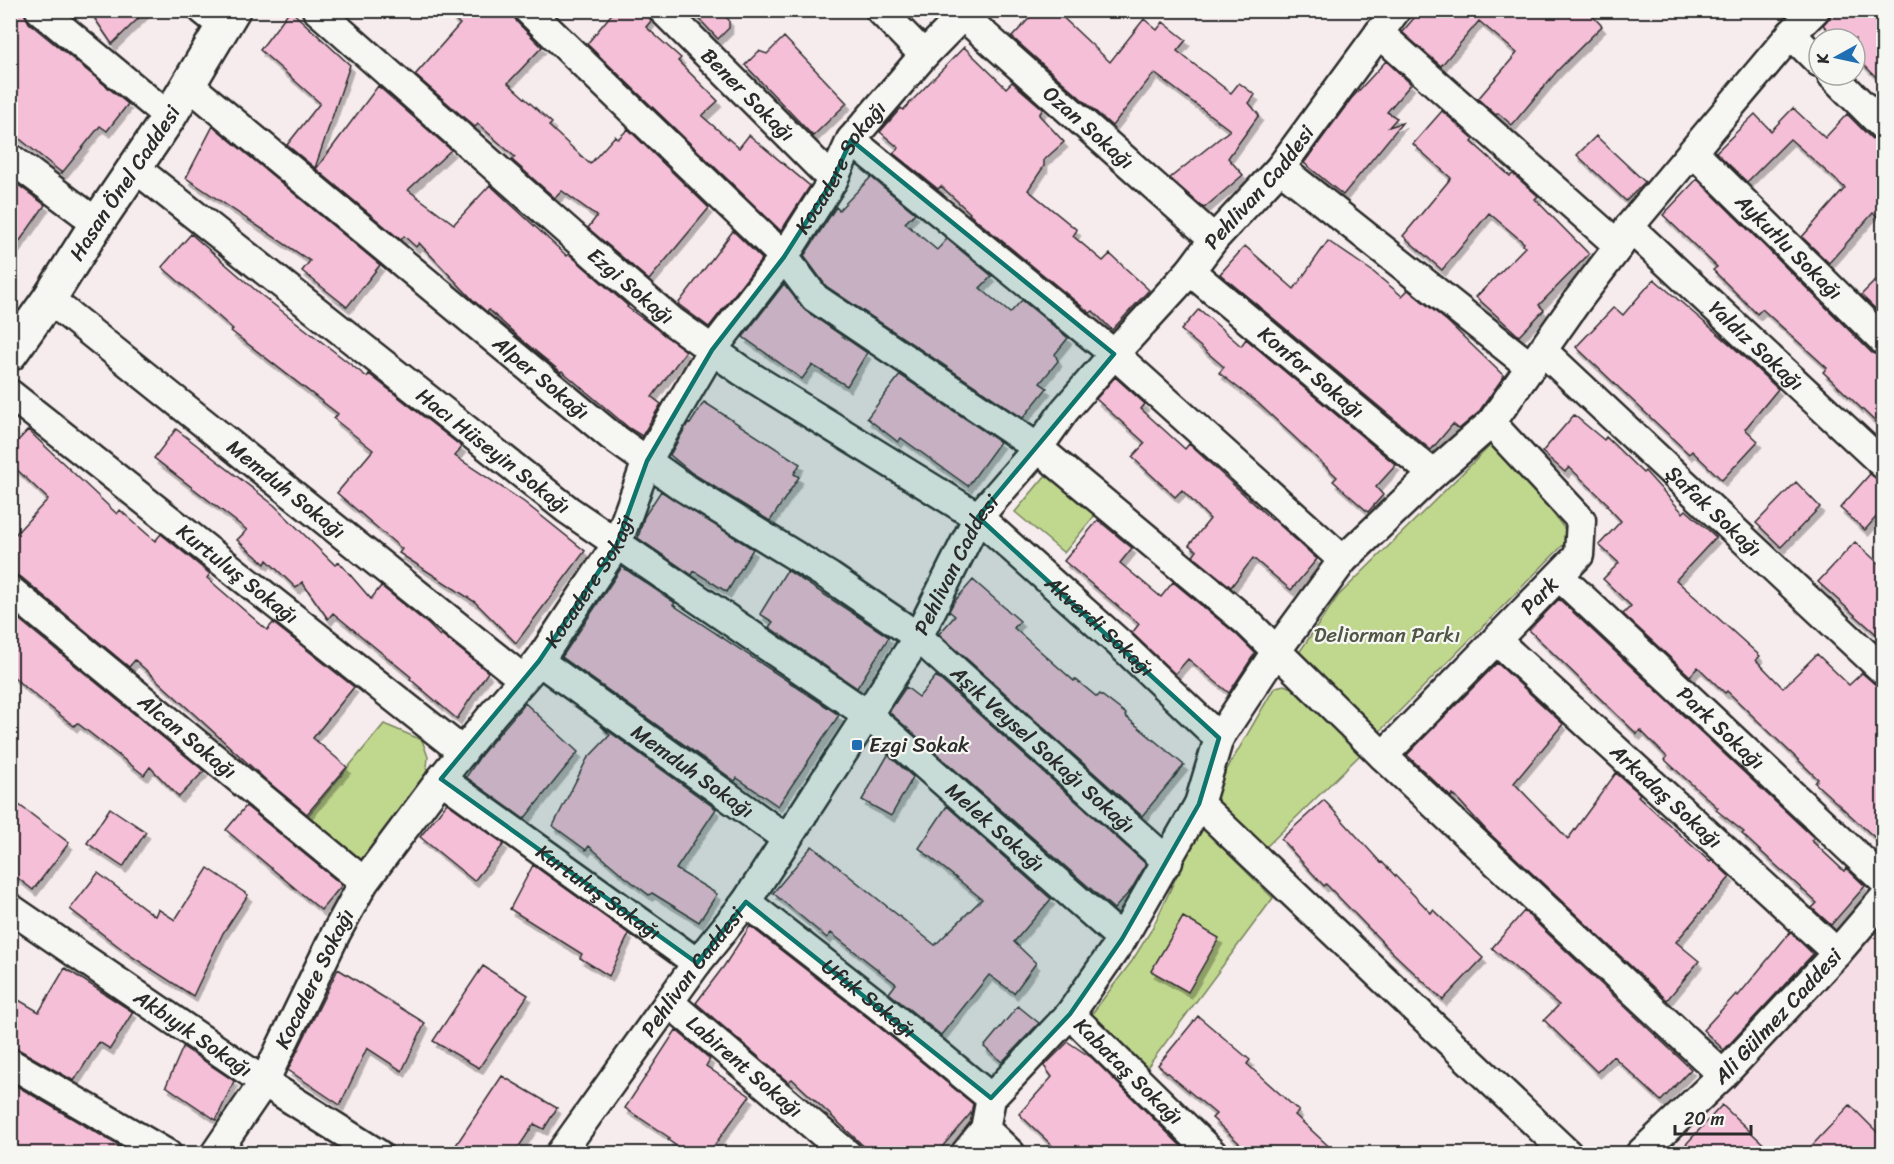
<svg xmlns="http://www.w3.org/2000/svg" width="1894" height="1164" font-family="Sriracha,sans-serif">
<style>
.built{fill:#f6dee6}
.green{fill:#c0d88e;stroke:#76825c;stroke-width:1.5}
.building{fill:#f5bfd7;stroke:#2b2b2b;stroke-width:1.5;filter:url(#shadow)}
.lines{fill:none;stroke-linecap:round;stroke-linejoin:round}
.minor-casing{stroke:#2b2b2b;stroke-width:33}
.major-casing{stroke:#2b2b2b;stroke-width:38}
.minor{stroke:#f6f6f2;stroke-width:28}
.major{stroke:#f6f6f2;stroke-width:33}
.marked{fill:#0f766e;fill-opacity:0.2;stroke:#0f766e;stroke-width:4.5;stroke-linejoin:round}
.poi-dot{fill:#1f6fb2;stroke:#f6f6f2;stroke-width:2}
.labels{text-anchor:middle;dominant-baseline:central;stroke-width:4.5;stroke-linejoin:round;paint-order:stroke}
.street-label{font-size:21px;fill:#2b2b2b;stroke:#f6f6f2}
.park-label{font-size:21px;fill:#505644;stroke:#f6f6f2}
.poi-label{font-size:21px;fill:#2b2b2b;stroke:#f6f6f2;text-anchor:start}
</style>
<defs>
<filter id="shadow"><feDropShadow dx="3.5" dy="6" stdDeviation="0" flood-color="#0004"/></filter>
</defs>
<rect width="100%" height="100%" fill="#f6ebed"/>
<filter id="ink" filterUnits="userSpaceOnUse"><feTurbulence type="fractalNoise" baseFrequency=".0167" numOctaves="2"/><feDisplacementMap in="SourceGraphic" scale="12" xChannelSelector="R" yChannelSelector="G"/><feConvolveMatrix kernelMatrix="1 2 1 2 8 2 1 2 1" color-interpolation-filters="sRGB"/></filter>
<g filter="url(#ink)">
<path class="built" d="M1883 923V1153L1667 1154 1828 986Z"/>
<path class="green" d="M1496 440 1571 537 1376 735 1296 657 1338 596Z
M1051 469 1100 509 1064 553 1015 512Z
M1284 685 1294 689 1361 754 1264 849 1219 803 1215 790 1273 690 1276 687Z
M384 724 422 740 428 757 426 776 368 861 354 860 307 817Z
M1200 826 1273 898 1146 1069 1088 1019 1132 961 1152 929Z"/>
<path class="building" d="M10 10H20L24 13 29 23 128 104 107 131 100 126 62 173 10 131Z
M89 10H147L112 44Z
M290 10 350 65 315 168 287 145 320 103 260 50Z
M445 10H512L517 22 542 47 508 83 552 123 549 126 590 164 615 136 618 139 628 129 709 208 649 280 588 228 597 216 562 191 555 198 512 160 515 157 478 124 475 127 415 75 460 24Z
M615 10H647L651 21 646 27 681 58 678 61 718 101 702 116 739 148 749 135 810 186 781 231 587 44Z
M691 10H719L729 20V28L718 39Z
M1037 10H1055L1110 62 1144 19 1157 30 1163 22 1186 40 1177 51 1231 93 1239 83 1255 95 1249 103 1259 115 1228 158 1243 175 1204 208 1170 178 1230 130 1154 73 1112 126 1012 37Z
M1421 10H1587L1602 26 1558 70 1512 125 1498 113 1496 115 1478 99 1517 53 1479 21 1441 66 1402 32Z
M1836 10H1874L1884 20V85L1855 56V39H1838L1823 25Z
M784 37 847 103 813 136 745 65 759 51 767 54Z
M964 47 1006 88 1012 82 1043 109 1039 115 1064 142 1044 160V166L1028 190 1077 230 1073 236 1103 261 1110 254 1149 290 1112 330 1093 311 1090 313 969 214 970 213 941 186 938 189 893 153 899 148 880 132 901 108 903 110Z
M1386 61 1411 84 1387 112 1397 118 1389 127 1402 123 1343 195 1304 163 1351 99Z
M378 86 451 150 408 190 454 224 490 185 567 256 569 254 628 306 627 307 686 351 652 397 661 404 642 436 629 428 562 371 561 372 522 340 489 310 487 312 474 301 419 243 416 247 404 236 401 240 316 169Z
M1793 108 1825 138 1847 114 1872 139 1884 144V222L1873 213 1829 263 1802 237 1845 188 1790 139 1747 182 1716 152 1755 114 1771 131Z
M1442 111 1474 139 1472 142 1510 176 1513 174 1538 196 1535 199 1589 254 1539 305 1544 310 1519 336 1476 297 1525 247 1523 245 1524 243 1489 213 1442 270 1403 236 1451 178 1413 144Z
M213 126 380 265 347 307 302 271 310 261 186 178Z
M1596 136 1645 182 1626 201 1577 155Z
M871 177 915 213 905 223 937 250 947 239 992 276 980 288 1010 313 1022 300 1068 338 1055 354 1058 361 1040 383 1047 388 1023 418 826 286 804 256 836 207 839 210Z
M10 179 45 205 10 255Z
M1697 179 1872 353 1884 357V430L1823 372 1827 368 1762 309 1757 314 1713 270 1717 267 1663 215Z
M733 231 762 259 709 327 678 304Z
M191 234 260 294 367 377 369 374 462 447 455 456 524 502 585 551 516 643 475 602 399 553 402 549 337 493 373 450 334 419 338 414 231 331 233 329 162 267Z
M1328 241 1372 271 1402 296 1408 290 1447 321 1504 376 1478 413 1459 429 1453 424 1431 450 1220 274 1245 246 1294 289Z
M1884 272V317L1861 295Z
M1654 279 1732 346 1778 389 1745 429 1758 441 1722 480 1692 451 1689 454 1576 347 1614 307 1623 315Z
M784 284 806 311 867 353 847 386 812 365 802 379 743 337Z
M1199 309 1241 346 1246 339 1396 465 1376 487 1383 495 1368 512 1333 481 1337 477 1258 403 1219 373 1224 367 1181 330Z
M900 375 1000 442 968 486 901 438 898 442 867 418Z
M1115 377 1145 404 1141 409 1185 449 1189 444 1272 520 1273 519 1317 559 1291 590 1253 558 1231 587 1193 556 1197 551 1189 545 1210 519 1182 490 1175 497 1132 457 1145 443 1096 399Z
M704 402 800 464 794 474 799 477 770 521 692 473 670 455 688 423 690 424Z
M1574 415 1604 440 1606 437 1643 473 1645 471 1683 513 1686 510 1716 537 1676 580 1760 656 1756 660 1783 688 1817 654 1849 685 1862 673 1884 692V846L1815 783 1818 779 1727 691 1725 693 1698 667 1690 676 1623 614 1631 606 1603 579 1619 563 1599 545 1621 521 1607 506 1609 505 1569 467 1565 472 1542 452Z
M176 429 274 505 335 565 339 562 371 599 381 586 429 625 440 636 441 634 488 672 457 719 410 679 411 677 333 613 328 619 302 582 296 588 267 560 265 564 237 540 247 530 154 458Z
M28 430 117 514 120 510 155 541 161 534 210 574 207 578 267 630 273 623 354 687 313 738 347 767 307 814 267 781 135 660 129 667 21 577 10 574V540L48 499 10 463V449Z
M1870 474 1880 481H1884V508L1865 530 1840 508Z
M1796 482 1820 507 1781 547 1756 523Z
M661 491 753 549 727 592 694 571 692 575 638 538 644 517Z
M1098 520 1132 548 1120 563 1161 597 1173 582 1236 634 1255 653 1229 693 1188 659 1175 674 1132 633 1139 624 1064 561Z
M1855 542 1884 568V641L1818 582Z
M622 567 675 603 673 605 839 715 778 806 737 778 735 781 562 657Z
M787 570 889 637 857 688 769 627 773 622 760 614Z
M973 580 1020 621 1014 628 1074 681 1075 679 1097 697 1100 694 1126 714 1125 716 1184 765 1142 816 939 634 955 616 949 611 954 602Z
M1559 599 1814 838 1811 840 1844 871 1846 868 1865 886 1831 925 1812 908 1817 903 1742 834 1744 832 1716 810 1718 808 1665 760 1667 757 1640 730 1637 734 1529 630Z
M10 612 204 771 179 797 150 767 144 775 77 723 74 726 20 683 10 673Z
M1497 663 1563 724 1514 783 1568 839 1616 773 1640 794 1638 796 1710 862 1712 860 1730 877 1676 942 1699 961 1667 1000 1488 832 1453 794 1451 797 1407 755Z
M936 676 1146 864 1131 890 1114 909 889 712 906 687 919 697Z
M525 703 578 752 524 819 466 777 481 755Z
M600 725 716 809 676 869 717 894 699 922 652 893 649 895 624 876 589 846 586 850 553 826 587 759 610 735Z
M888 755 913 777 891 816 862 800Z
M10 798 69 843 33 890 10 872Z
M1324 800 1381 863 1382 862 1431 913 1433 910 1483 958 1443 1000 1391 951 1326 884 1324 886 1281 839Z
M447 803 504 844 474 881 420 837Z
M246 806 342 885 321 910 226 830Z
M947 806 1051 899 1014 942 1036 963 1014 993 989 975 941 1035 889 993 896 984 831 933 827 938 773 893 812 846 935 945 982 899 919 848Z
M110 808 146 832 123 867 87 843Z
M533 865 629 934 609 976 580 958 582 954 510 909Z
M208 868 248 895 223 933 193 996 131 956 70 909 98 873 155 916 158 909 175 920Z
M1524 911 1691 1069 1661 1101 1613 1056 1597 1072 1544 1020 1559 1005 1492 948Z
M1183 917 1219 938 1188 992 1151 971Z
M750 926 868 1018 973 1104 971 1113 936 1154H872L792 1079 788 1082 696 1003 724 966Z
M1790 932 1813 954 1724 1050 1703 1030 1736 994 1738 996Z
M483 966 528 995 479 1068 433 1041Z
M65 968 133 1012 110 1049 99 1042 74 1081 18 1049 10 1047V1009L17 999 39 1012Z
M338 969 425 1023 402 1071 367 1048 340 1105 288 1070Z
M1018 1006 1039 1023 1002 1062 984 1047Z
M1198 1016 1250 1060 1247 1064 1299 1111 1295 1115 1337 1154H1251L1212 1118 1216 1114 1158 1065Z
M676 1030 710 1059 706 1066 750 1096 708 1154H688L668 1140 670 1138 625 1108Z
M1068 1042 1092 1058 1189 1154H1061L1019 1114 1052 1077 1044 1066Z
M183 1047 234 1081 216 1120 166 1086Z
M502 1076 557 1108 544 1129 534 1124 514 1154H450Z
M10 1082 133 1154H10Z
M1722 1105 1774 1154H1677Z
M1850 1105 1884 1139V1154H1804Z"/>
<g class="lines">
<defs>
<g id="minor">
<path d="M40 10 169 117"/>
<path d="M203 10 223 26"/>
<path id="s1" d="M317 10 599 259 673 322 742 371 978 517 1118 642 1219 738"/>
<path d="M528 10 784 257 815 298 1038 448 1247 622 1383 756 1723 1075"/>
<path id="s2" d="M663 10 833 180"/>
<path d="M880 10 924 55"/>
<path id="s3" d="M963 16 1214 239"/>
<path d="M1379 33 1619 246"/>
<path d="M1791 34 1819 62"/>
<path d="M1832 75 1884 127"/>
<path id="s4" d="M189 85 610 435 683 487 830 577 918 637 1168 862"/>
<path d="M851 140 1114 354 1343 560"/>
<path id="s5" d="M1693 152 1884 341"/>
<path d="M10 158 97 223"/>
<path id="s6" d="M134 167 568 510 868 715 1122 939"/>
<path d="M1280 168 1531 367"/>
<path id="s7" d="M1629 227 1884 465"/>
<path id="s8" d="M1190 271 1433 474"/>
<path id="s9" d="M49 299 523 679"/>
<path id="s10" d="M1543 351 1884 671"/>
<path id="s11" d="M10 394 463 752"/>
<path id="s12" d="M1559 576 1884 881"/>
<path id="s13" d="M10 590 364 882"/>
<path id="s14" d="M1496 640 1837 953"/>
<path id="s15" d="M539 661 787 839"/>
<path id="s16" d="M1383 756 1579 555 1581 520 1491 423"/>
<path id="s17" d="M441 779 697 963"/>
<path d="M1199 804 1568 1154"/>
<path id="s18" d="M746 902 878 1005 991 1098"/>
<path id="s19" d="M10 908 264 1082 378 1154"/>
<path id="s20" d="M670 1003 847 1154"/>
<path id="s21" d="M1070 1014 1213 1154"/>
<path d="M10 1063 167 1154"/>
<path d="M985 1129 1011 1154"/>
<path id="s22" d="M215 1154 264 1082 336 933 364 882 441 779 493 714 539 661 617 544 647 461 712 350 784 257 833 180 851 140 924 55 968 10"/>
<path id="s23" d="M560 1154 697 963 746 902 918 637 978 517 1038 448 1065 410 1114 354 1190 271 1214 239 1280 168 1396 10"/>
<path d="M965 1154 985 1129 991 1098 1070 1014 1122 939 1199 804 1219 738 1277 650 1343 560 1433 474 1491 423 1577 301 1619 246 1629 227 1791 34 1815 10"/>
<path id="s24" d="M1640 1154 1723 1075 1837 953 1884 898"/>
</g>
<g id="major">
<path id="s25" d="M10 354 49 299 97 223 169 117 233 10"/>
</g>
</defs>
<use href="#minor" class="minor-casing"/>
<use href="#major" class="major-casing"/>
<use href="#minor" class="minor"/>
<use href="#major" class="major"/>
</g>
</g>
<path class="marked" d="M851 140 1114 354 978 517 1219 738 1199 804 1122 939 1070 1014 991 1098 746 902 697 963 441 779 539 661 617 544 647 461 712 350 784 257 833 180Z"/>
<rect class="poi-dot" x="851" y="739" width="12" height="12" rx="3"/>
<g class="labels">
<g class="street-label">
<text stroke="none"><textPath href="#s2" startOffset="120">Bener Sokağı</textPath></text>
<text stroke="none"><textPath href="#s3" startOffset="168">Ozan Sokağı</textPath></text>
<text stroke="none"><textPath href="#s22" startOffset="1174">Kocadere Sokağı</textPath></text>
<text stroke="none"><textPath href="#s25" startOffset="206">Hasan Önel Caddesi</textPath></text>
<text stroke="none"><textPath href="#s23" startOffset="1197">Pehlivan Caddesi</textPath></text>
<text stroke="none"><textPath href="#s5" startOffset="135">Aykutlu Sokağı</textPath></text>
<text stroke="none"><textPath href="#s1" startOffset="418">Ezgi Sokağı</textPath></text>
<text stroke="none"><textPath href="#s7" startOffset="174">Yaldız Sokağı</textPath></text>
<text stroke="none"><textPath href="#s8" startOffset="158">Konfor Sokağı</textPath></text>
<text stroke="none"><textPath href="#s4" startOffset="458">Alper Sokağı</textPath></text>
<text stroke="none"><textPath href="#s6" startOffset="458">Hacı Hüseyin Sokağı</textPath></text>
<text stroke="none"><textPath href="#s9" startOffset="304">Memduh Sokağı</textPath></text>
<text stroke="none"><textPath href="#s10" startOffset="234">Şafak Sokağı</textPath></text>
<text stroke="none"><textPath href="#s23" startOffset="711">Pehlivan Caddesi</textPath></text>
<text stroke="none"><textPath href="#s11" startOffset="290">Kurtuluş Sokağı</textPath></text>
<text stroke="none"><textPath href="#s22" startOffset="688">Kocadere Sokağı</textPath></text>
<text stroke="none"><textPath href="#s16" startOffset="224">Park</textPath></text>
<text stroke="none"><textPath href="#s1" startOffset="999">Akverdi Sokağı</textPath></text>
<text stroke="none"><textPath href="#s12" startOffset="222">Park Sokağı</textPath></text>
<text stroke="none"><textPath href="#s13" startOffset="230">Alcan Sokağı</textPath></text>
<text stroke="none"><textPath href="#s4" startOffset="1084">Aşık Veysel Sokağı Sokağı</textPath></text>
<text stroke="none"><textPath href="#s15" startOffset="189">Memduh Sokağı</textPath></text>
<text stroke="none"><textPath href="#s14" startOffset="231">Arkadaş Sokağı</textPath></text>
<text stroke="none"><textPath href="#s6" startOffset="1086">Melek Sokağı</textPath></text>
<text stroke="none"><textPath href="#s17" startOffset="194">Kurtuluş Sokağı</textPath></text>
<text stroke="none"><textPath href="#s23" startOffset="225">Pehlivan Caddesi</textPath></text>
<text stroke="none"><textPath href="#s22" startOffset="202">Kocadere Sokağı</textPath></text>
<text stroke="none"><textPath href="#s18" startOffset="156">Ufuk Sokağı</textPath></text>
<text stroke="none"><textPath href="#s24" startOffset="195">Ali Gülmez Caddesi</textPath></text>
<text stroke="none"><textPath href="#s19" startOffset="222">Akbıyık Sokağı</textPath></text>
<text stroke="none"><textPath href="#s20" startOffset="98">Labirent Sokağı</textPath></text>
<text stroke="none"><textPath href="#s21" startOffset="82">Kabataş Sokağı</textPath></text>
</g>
<g class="park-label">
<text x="1387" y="635">Deliorman Parkı</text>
</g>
<g class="poi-label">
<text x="869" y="745">Ezgi Sokak</text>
</g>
</g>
<rect width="1894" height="1164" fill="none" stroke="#f6f6f2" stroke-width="36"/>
<rect x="18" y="18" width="1858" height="1128" fill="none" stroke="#2b2b2b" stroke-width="2" filter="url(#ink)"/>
<g transform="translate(1837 57) rotate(262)"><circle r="28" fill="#f6f6f2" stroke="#a5a5a2" stroke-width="1.5"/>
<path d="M0-4.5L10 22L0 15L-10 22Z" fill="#1f6fb2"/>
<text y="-9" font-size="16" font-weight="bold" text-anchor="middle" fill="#2b2b2b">K</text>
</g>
<path d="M1675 1125v9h76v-9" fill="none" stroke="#2b2b2b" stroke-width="3"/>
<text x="1684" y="1125" font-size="18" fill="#2b2b2b" stroke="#f6f6f2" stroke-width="4.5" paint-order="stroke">20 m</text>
</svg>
